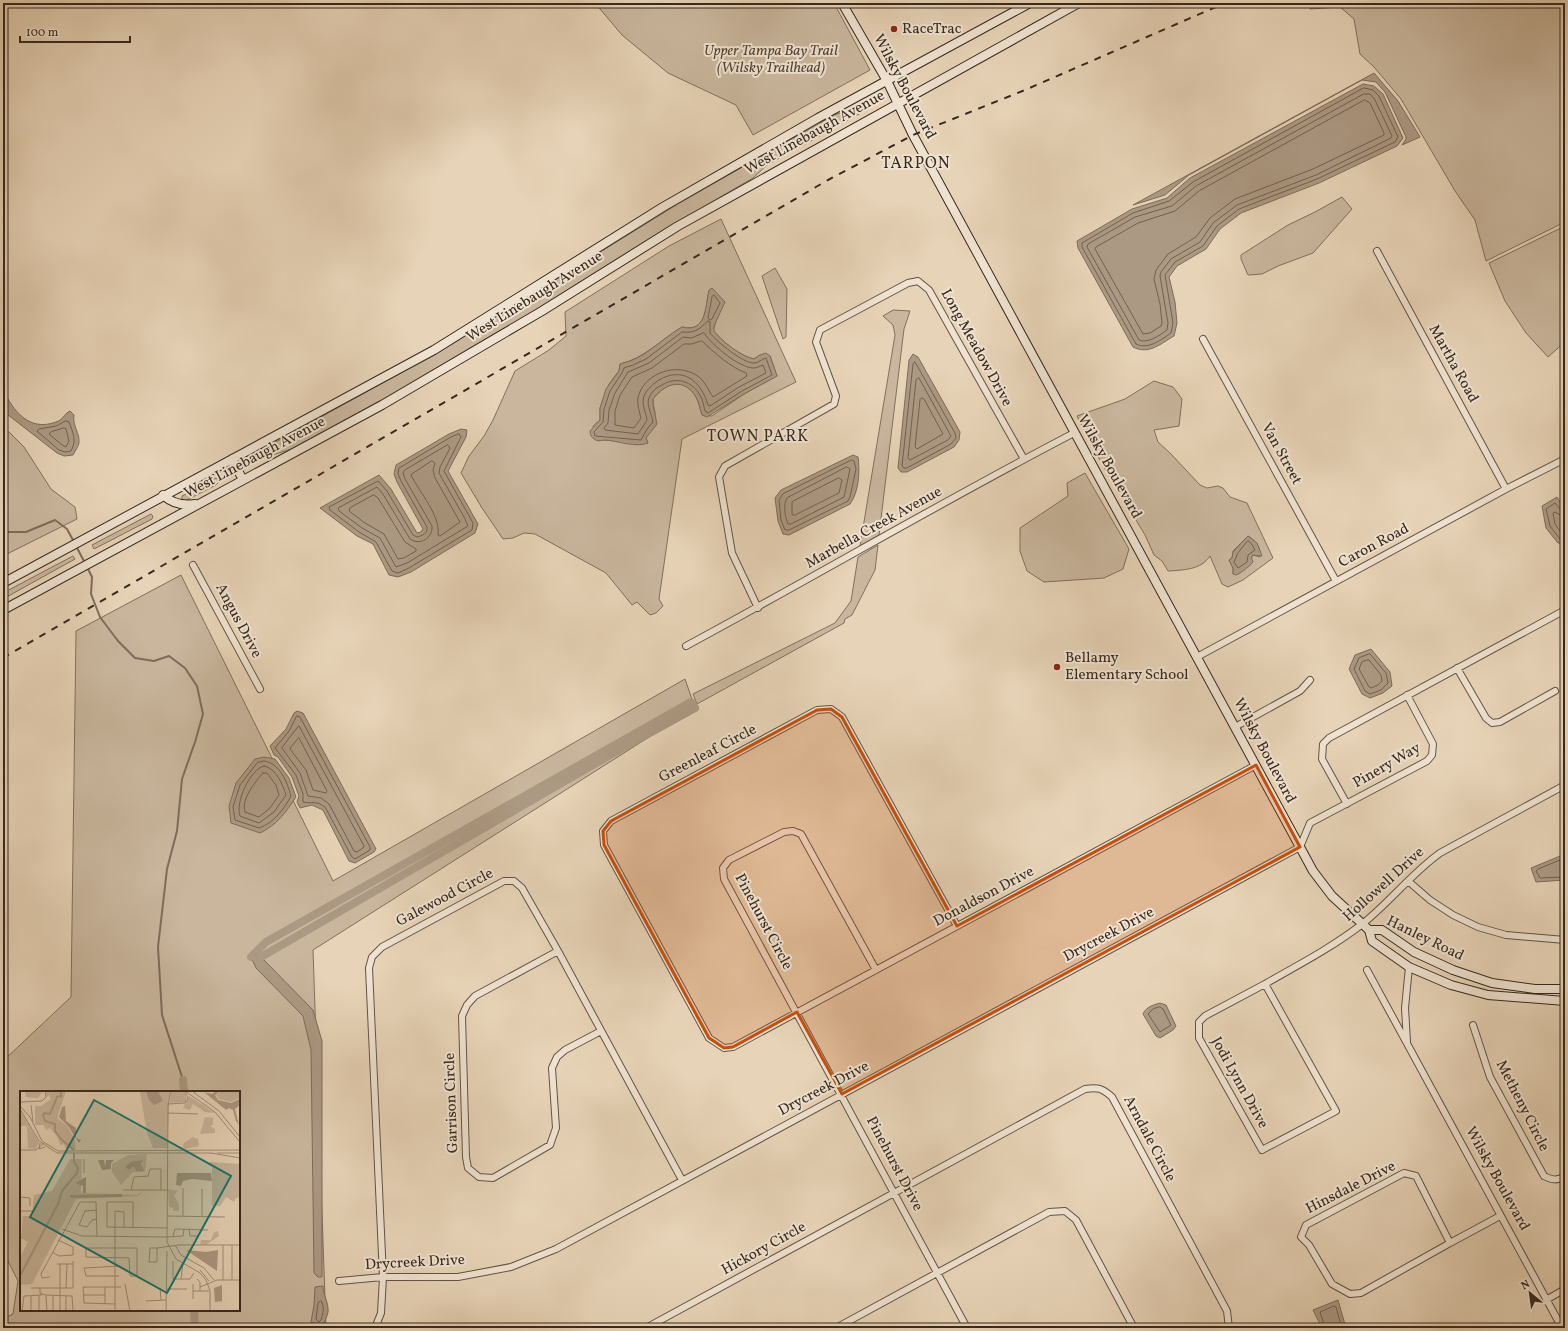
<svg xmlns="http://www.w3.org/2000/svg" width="1568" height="1331" font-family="Vollkorn,serif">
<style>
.green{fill:#c9b69d;stroke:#80705e;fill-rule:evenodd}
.water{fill:#ac9983;stroke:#7e6c5b}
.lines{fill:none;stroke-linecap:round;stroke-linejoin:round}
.shore{stroke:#726150;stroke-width:1}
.stream{stroke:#7e6c5b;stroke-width:2}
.canal{stroke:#ac9983;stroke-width:8}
.street-casing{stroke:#645444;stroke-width:8}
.secondary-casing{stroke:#38291e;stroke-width:10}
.street{stroke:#efe2d0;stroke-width:6}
.secondary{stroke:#efe2d0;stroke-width:8}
.rail{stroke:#38291e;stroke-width:2;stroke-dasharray:7 7;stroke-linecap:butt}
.marked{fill:#c54f10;fill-opacity:0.2;stroke:#c54f10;stroke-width:3;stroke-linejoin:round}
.poi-dot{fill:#8f2418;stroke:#efe2d0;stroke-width:1.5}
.labels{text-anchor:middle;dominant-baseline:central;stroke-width:4;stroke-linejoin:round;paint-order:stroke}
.poi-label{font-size:15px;fill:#38291e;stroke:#efe2d0;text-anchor:start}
.park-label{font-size:15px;font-style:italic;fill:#554537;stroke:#efe2d0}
.street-label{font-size:15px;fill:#38291e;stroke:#efe2d0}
.neighbourhood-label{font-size:16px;letter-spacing:1px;fill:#38291e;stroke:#efe2d0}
.inset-river{fill:none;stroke:#ac9983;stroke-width:2}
.inset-road{fill:none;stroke:#a18f7a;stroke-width:1}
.view{fill:#0f766e;fill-opacity:0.15;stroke:#0f766e;stroke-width:2}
.inset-edge{fill:none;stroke:#38291e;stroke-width:2}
</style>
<rect width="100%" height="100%" fill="#e7d3b7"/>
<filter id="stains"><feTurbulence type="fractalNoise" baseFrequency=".005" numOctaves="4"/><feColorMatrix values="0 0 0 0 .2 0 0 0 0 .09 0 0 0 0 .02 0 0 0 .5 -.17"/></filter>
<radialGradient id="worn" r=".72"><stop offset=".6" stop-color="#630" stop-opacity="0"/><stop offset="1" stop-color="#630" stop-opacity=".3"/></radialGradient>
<path class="green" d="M595 3H834L870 70 753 135 736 105 668 73 622 35Z
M1307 3H1565V222L1486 261 1475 220 1455 191 1401 99 1374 67 1360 54 1354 19 1340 7 1310 9Z
M862 107H867L868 109 767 165 753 178 662 231 510 326 409 385 292 449 269 456 256 457 253 456 254 454 442 350 681 202 834 115 848 110Z
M1342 197 1352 209 1313 253 1278 266 1262 274 1248 275 1241 259V255L1288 225 1315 212Z
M721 219 796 382 682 439 659 599 663 606 656 613 650 615 637 602 632 605 606 573 535 534 524 533 513 538 503 539 482 508 461 473 469 456 484 436 493 420 515 371 549 350 566 336 565 312 669 246ZM709 291 716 321 713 331C723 342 740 356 754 359L760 355 770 356 777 376 744 394 712 416 702 415C700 409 699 402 696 397 684 376 665 383 653 399 653 404 654 407 655 412 656 422 651 430 646 438L648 443 602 440 598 441 593 426 600 420V408L609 384 619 371 620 364C645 358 660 340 682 327 707 333 705 307 709 291Z
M1565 226V342L1548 357 1526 333 1505 301 1489 263Z
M775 268 787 289 786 337 783 339 762 276Z
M893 310 910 311 904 329 879 535 860 546 895 335 893 325 883 316Z
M1154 381 1173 387 1182 399 1179 426 1154 430 1158 442 1171 454 1200 485 1207 488 1218 486 1223 488 1230 497 1247 503 1273 558 1243 580 1228 587 1222 584 1210 556C1201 570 1183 570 1168 571L1162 561 1154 555 1145 535 1102 464 1077 416 1125 399ZM1248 536C1256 541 1261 547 1260 557L1253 555 1247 567 1233 574V568L1229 560 1232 558 1233 551Z
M3 429 9 432 24 447 51 489 75 507 77 519 3 556Z
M1085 473 1129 549 1123 569 1104 578 1044 582 1027 571 1020 551V528L1068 496 1067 483Z
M215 478 218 479 219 482 216 485 185 501H182V496Z
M151 514 153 516 152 519 94 549 92 545Z
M878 545 875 570 852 615 845 619 844 623 697 704 693 694 835 623 851 601 858 557Z
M73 556 75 559 3 599V593Z
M181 575 333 881 685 679 695 708 313 950 326 1328H3V1319L13 1314 18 1281 3 1251V1061L71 997 76 631ZM21 1092H239V1310H21Z"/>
<path class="water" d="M1374 73 1398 101 1420 137 1402 145 1406 139V137L1385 92 1376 82 1362 80 1189 175 1165 195 1133 205Z
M1363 84 1374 86 1383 94 1403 138 1397 146 1319 183 1241 213 1220 229 1206 249 1177 266 1169 277 1175 302 1177 323 1174 336C1160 344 1149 355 1133 347L1078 248 1077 241 1132 209 1167 198 1190 178Z
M712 288 725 302 714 326V331C723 342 740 356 754 359L760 355 766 353 770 356 777 376 744 394 707 417 702 415C700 409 699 402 696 397 684 377 665 383 653 399V405L657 424 646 438 648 443C636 448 618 441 606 440 602 440 597 442 594 439 591 437 590 434 590 431L600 420V408L606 389 619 371 620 364C645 359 661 339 682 327 707 333 705 307 709 290Z
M913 354 918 357 960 432 959 440 954 447 907 472H901L898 468 909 360Z
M3 389C13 411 29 432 56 422 63 420 64 414 70 411L74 415C72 425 80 433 79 443 78 447 75 451 73 455L64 456 57 453 3 411Z
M461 429 467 430 466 437 448 471 478 524 475 533 411 572 398 577 389 575 373 544 357 536 320 508 379 475 391 489 417 533 421 532 423 529 397 482 394 474 396 465 449 434Z
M853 455 858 457C860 471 859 492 850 504L789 535 783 534 778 521 775 498 781 490Z
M1557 497 1565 510V543H1558L1546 528 1542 506Z
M1248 536 1257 543 1262 556 1253 555 1251 557 1253 562C1251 565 1240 574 1236 575L1233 574V568L1229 560 1232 558 1233 552Z
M1371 649 1390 672 1392 686 1383 693 1370 698 1362 694 1349 669 1355 655Z
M297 711 303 713 376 849 374 852 355 863 349 861 323 810 312 805 300 808 297 802 299 796 292 777 278 757 274 755 270 746 286 729 294 713Z
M264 757 275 759 289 778 296 797C286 812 277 825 260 833L231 823 229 806 236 783 255 759Z
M1565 854V880L1536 882 1531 868Z
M251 957H261L313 1010 322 1041V1277H318L314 1273 311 1050 303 1016 256 968Z
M1160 1003 1166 1005 1176 1026 1173 1030 1160 1038 1156 1036 1143 1014C1146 1007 1153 1005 1160 1003Z
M323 1286C323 1295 329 1303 328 1312 327 1317 324 1323 322 1328L311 1322 314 1305 315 1287Z
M1338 1300 1346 1328H1322L1313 1310Z"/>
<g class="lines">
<path class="shore" d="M1364 88 1373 90 1379 96 1398 137 1395 142 1317 179 1239 209 1217 226 1203 246 1175 262 1165 275 1173 323 1171 333C1161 340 1148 350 1136 344L1082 247V243L1133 213 1169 201 1193 182Z
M1364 94H1370L1375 100 1392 136 1391 138 1316 175 1237 205 1213 223 1200 242 1171 259 1161 272 1160 276 1168 323 1167 330C1160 335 1148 344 1139 340L1087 247 1088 244 1135 217 1172 206 1196 186Z
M1365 100 1370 103 1384 133V135L1313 169 1235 199 1210 218 1196 237 1168 254 1156 270 1154 279 1160 304 1162 323 1161 326 1150 333 1143 334 1095 249 1096 247 1138 223 1175 211 1199 191Z
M714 295 720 303 712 319 710 320 708 318 712 297Z
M708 321 710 322V333C716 341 744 364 754 363 759 363 761 359 766 358L772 375 742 391 708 413 705 411C704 407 703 401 701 397 693 381 676 376 662 385 657 387 651 392 649 398 646 405 652 415 653 422L647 429 641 440 595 436 594 432 603 422 604 409 610 391 622 373 624 368 633 365 646 359 682 332C696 333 698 330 708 321Z
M704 333C712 345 739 368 754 368 757 368 760 366 763 365L766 373 739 387 710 406 708 405C701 381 683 366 659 380 654 383 647 389 644 396 641 404 646 412 647 420L638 434 605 430 604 428 608 423 609 410 615 393 628 372 649 363 683 337 691 338Z
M702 341C713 352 732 368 746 373L747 376 713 397C708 390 705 380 696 375 677 363 647 372 639 394 636 402 639 410 641 418L634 428 615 425V411L620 395 632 377 652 368 684 344H691Z
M915 362 955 433 956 438 951 444 907 468H904L902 466 913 364Z
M919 378 951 436 948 440 910 460 908 458 916 380Z
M922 398 924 399 943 434 917 449 915 447 920 400Z
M66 421 69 422C73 433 77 440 71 451L65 452 59 450 37 431 39 429 56 426Z
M64 428 66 429 69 441 66 447 62 445 49 434 51 432Z
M459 434 461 437 444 471 473 523 472 530 409 568 398 573 392 571 376 542 359 532 330 510 329 507 378 481 387 491 413 535 417 537C422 536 428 533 427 527L401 481 398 474 399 468 451 437Z
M448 445 450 448 440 467 439 473 464 517 468 526 407 563 396 567 380 538 362 528 339 511 338 508 377 487 383 494 410 539C420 546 433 538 432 526L405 479 403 473 405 470Z
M852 460 854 461 856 469 850 497 848 501 789 530H785L781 520 779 500 783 494Z
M432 461 435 463 433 470 435 478 460 522 440 536 438 535C441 516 419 492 411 475Z
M847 467 850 469 844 497 791 524H788C785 517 783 504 787 498Z
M839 478 842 480 839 493 795 515H792V502Z
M374 495 378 498 405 542 416 549V551L404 558 398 559 384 534 365 523 349 511 350 508Z
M1565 511 1561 510 1555 503 1546 509 1550 526 1560 539H1565
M1565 516 1560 515 1555 512 1553 513 1555 524 1562 534H1565
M1248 541 1251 543 1255 550 1248 555 1247 562 1238 568 1234 562 1238 553Z
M1370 654 1386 673 1388 683 1381 690 1370 694 1365 691 1354 669 1359 658Z
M1367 660H1369L1381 675 1382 681 1378 685 1371 688 1369 687 1359 669 1362 662Z
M297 716 300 717 370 847V850L355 859 352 857 325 807C315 800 313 804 303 802V794L296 775 275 748 289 731Z
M299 726 364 846 363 848 357 852 354 851 329 804 321 798 308 796 300 773 282 748Z
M299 738 327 791 326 793 313 790 306 770 290 749 291 747Z
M264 761C280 763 287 782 291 796 284 809 274 823 259 828L235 820 233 807 240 785 257 763Z
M264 766C276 768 283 785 286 795L274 812 259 823 240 816C235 803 250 769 264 766Z
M263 773H267L276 785 279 795 270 808 259 817 245 812C241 799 255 782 263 773Z
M1565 858 1538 869 1536 871 1540 878 1565 877
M1160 1007 1163 1009 1171 1025 1160 1032 1148 1014 1153 1009Z
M321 1301C325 1307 323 1314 321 1320L319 1322 316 1319 318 1303Z
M1325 1328 1320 1312 1334 1306 1336 1307 1342 1328"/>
<path class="stream" d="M3 532H26L55 520 67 529 74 542
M76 546 85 563
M87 567 92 577 91 594 100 617 118 641 135 658 154 661 169 656 185 668 197 686 203 714 195 742 182 779 177 831 167 869 158 947 162 1015 183 1080"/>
<path class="canal" d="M251 957 266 942 691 702 695 708 610 755 261 957
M183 1080 184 1092
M194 1310 195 1328"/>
<defs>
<path id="street" d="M1377 251 1506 489
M1203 339 1336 581
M193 565 260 689
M758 608 732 553 719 477 725 466 834 404 836 396 816 342 820 330 908 283 918 281 929 290 1024 459
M686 646C816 576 943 501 1074 433
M1197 657 1506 489 1565 459
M1457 668 1486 718 1492 723 1500 722 1555 691
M1235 727 1300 691 1310 680
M1347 804 1322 759 1323 744 1329 738 1565 610
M1408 881 1430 900 1453 915 1478 927 1506 935 1565 940
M957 926 842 717 831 709 817 710 611 821 603 831 604 845 709 1038 724 1048 733 1047 1256 765
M558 951 475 996 467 1005 462 1016 466 1157 468 1168 479 1177 493 1178 550 1145 556 1128 552 1068 557 1057 565 1050 601 1031
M876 970 801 834 793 831 784 832 729 860 723 868 724 879 967 1328
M1367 970 1562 1328
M1265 984 1336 1111 1262 1150 1199 1038V1022L1205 1016Z
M1265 984C1298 965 1331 948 1361 925 1389 903 1411 874 1440 853L1565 785
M1473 1025 1490 1077 1544 1176C1552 1180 1557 1181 1565 1176
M1407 1042 1405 1008 1409 967
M1404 1173 1416 1176 1450 1243 1361 1293 1350 1294 1332 1284 1309 1245 1301 1237 1306 1225Z
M1450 1243 1500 1216
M339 1281 383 1277H458L511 1267 556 1249 1300 847 1310 823 1427 761 1432 755 1433 744 1407 695
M1546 1300 1565 1289
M1487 1327 1490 1328
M375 1328 381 1313 383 1277 369 968 372 957 382 947 504 881H514L522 888 558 951 682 1180
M646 1328 1085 1089C1098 1087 1102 1088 1112 1097L1227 1311 1229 1328
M836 1328 1049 1212 1065 1211 1076 1220 1134 1328"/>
<path id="secondary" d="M842 3 887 81 913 135 1313 871 1332 896 1369 930
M232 459 243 480
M163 495C173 504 183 506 195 504
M3 583 434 350 663 207 818 118 1030 3
M3 610 382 405 542 311 678 226 1079 3
M1369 930 1372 941 1409 967 1451 985 1488 995 1565 1001
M1369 930H1382L1414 952 1453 970 1492 983 1535 989H1565"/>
</defs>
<use href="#street" class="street-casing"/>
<use href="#secondary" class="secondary-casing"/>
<use href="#street" class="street"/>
<use href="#secondary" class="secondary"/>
<path class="rail" d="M3 658 828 180 913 135 1025 90 1225 3"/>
</g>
<path class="marked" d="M831 709 842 717 957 926 1256 765 1300 847 842 1094 797 1012 733 1047 724 1048 709 1038 604 845 603 831 611 821 817 710Z"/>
<g class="poi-dot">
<circle cx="894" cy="29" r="4"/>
<circle cx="1057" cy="667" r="4"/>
</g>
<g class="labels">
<g class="poi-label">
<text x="902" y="29">RaceTrac</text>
<text x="1065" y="658">Bellamy<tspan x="1065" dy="17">Elementary School</tspan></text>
</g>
<g class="park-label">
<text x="771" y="51">Upper Tampa Bay Trail<tspan x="771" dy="17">(Wilsky Trailhead)</tspan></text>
</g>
<g class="street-label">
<text transform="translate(904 87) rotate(62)">Wilsky Boulevard</text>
<text transform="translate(815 133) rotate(-29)">West Linebaugh Avenue</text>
<text transform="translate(535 297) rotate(-32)">West Linebaugh Avenue</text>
<text transform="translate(976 348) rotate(61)">Long Meadow Drive</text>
<text transform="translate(1453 364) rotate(61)">Martha Road</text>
<text transform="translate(1281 454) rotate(61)">Van Street</text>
<text transform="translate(255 458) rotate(-28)">West Linebaugh Avenue</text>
<text transform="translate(1109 467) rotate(61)">Wilsky Boulevard</text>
<text transform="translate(874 528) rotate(-29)">Marbella Creek Avenue</text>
<text transform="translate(1374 546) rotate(-28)">Caron Road</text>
<text transform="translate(238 621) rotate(62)">Angus Drive</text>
<text transform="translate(1264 751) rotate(62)">Wilsky Boulevard</text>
<text transform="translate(708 754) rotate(-28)">Greenleaf Circle</text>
<text transform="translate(1387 766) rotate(-30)">Pinery Way</text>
<text transform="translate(1384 885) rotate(-42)">Hollowell Drive</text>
<text transform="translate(984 897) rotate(-28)">Donaldson Drive</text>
<text transform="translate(445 898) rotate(-28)">Galewood Circle</text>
<text transform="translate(763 922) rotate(62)">Pinehurst Circle</text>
<text transform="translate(1109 935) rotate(-28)">Drycreek Drive</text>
<text transform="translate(1425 939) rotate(26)">Hanley Road</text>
<text transform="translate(1239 1083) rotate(61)">Jodi Lynn Drive</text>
<text transform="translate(824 1089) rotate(-28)">Drycreek Drive</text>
<text transform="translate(452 1103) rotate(-92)">Garrison Circle</text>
<text transform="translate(1522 1106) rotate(63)">Metheny Circle</text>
<text transform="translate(1149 1139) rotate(62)">Arndale Circle</text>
<text transform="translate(894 1164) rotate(62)">Pinehurst Drive</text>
<text transform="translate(1497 1179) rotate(61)">Wilsky Boulevard</text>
<text transform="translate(1351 1188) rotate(-27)">Hinsdale Drive</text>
<text transform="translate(764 1249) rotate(-29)">Hickory Circle</text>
<text transform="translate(415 1263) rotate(-3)">Drycreek Drive</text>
</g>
<g class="neighbourhood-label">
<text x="916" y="164">TARPON</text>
<text x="758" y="437">TOWN PARK</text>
</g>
</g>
<g transform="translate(20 1091)">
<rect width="220" height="220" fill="#e7d3b7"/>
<path d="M5 0H23L18 7 6 6ZM26 0H46L37 27 47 35 54 47 56 58 45 57 44 52 41 55 37 45 30 37 26 39 24 34H15V15H21L31 8 29 4 26 6ZM150 0 147 57H133L127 42 120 1ZM151 0H163L166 3V11L150 12ZM201 0H220V7L211 11 199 8 196 4ZM169 5 195 22 185 21 173 13 170 19 163 17ZM0 19 19 52 16 58 8 57 7 35H0ZM185 26 193 27V34L190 35 195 38V42L180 43ZM173 46 178 48 179 55 164 58 163 53ZM127 63 125 81H113L101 94 92 81V73L108 64ZM111 71H123L121 73 124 80H116L114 75 109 79 105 76ZM50 68H62L61 102 117 104 125 99 118 105 56 108 12 193 0 194V166L8 151 1 147 3 125H12L14 104 32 100ZM191 71 220 73V106L216 107 214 111 206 106 200 115H192V76L188 72ZM148 98 158 100 154 104 159 114V120H153V117L149 116ZM194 141 198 140 199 145 186 154H180L181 149H191Z" fill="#c9b69d" fill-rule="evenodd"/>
<path d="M138 0 143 10 134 14 129 9 126 0ZM196 0H200L195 4 198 9 211 12 220 8V14L215 18 219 34 216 30 213 19 209 17 206 19 184 1 192 3ZM45 15 46 30 56 37V47L61 49 59 52 48 35 39 26 42 16ZM78 69H84L85 76 86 69H94L91 72V78L82 79ZM123 69 121 73 124 80H116L114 75 109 79 105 76 111 71ZM191 82 192 90 172 88 163 90 161 95 156 94 157 82ZM66 86V102H63V95L55 92ZM166 159 186 161 198 159 197 180ZM202 194V210L195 211 194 197Z" fill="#ac9983"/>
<path class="inset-river" d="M41 0V5L37 6 30 23 24 22 23 24 25 30 35 33V40L42 49 54 59M50 105 101 104V105L51 106M38 113 42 100 57 82 58 77 54 71V62M0 185 38 113"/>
<path class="inset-road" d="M151 0 148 14 147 151 156 168 180 182 186 189 190 200V220M165 0 195 21 220 51M172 0 199 20 220 46M0 11 22 10 26 6 25 0M148 13 165 12 168 7 165 1M11 14 13 31M0 15 10 26 22 50 38 60 220 59M0 18 19 50 37 62H192M148 22 178 23M20 52 19 58 25 56M0 59H16L24 52M191 62 220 67M197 62H220M64 82V68M103 99H147M111 99 114 86 128 85 130 78H141V99M0 106 10 107V115M0 120H13M148 125 205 126M163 125V97M182 125V98M77 128 72 129 67 136 59 134 65 120 77 119M113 137V111H87V136H88L147 137M42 138 62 145 147 146 163 145 164 138M169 138 170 145H177M153 145 155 138 188 139M155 154 161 164 184 177 194 189M66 157H117V185H110L109 167 66 166ZM130 157H137V171H129ZM137 157 159 154H220M32 161 39 165 53 164V156L38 149M153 170V188H170L174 182M37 173H53M40 173V220M180 179 189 190M99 185H66L64 177 100 175M30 186 22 187 21 183 60 111H76L77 145M161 188 163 172M177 188 180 191V200M203 189V154M212 189V154M105 193 110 220M180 196 197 189H220M11 197H53V170M20 197V202L25 204 52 205 53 220M46 197 47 173M140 197 141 209M146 198H167M173 200H189M63 204H85M11 205V220M26 205 27 220M33 205V220M173 208V193M126 210 146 209M85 213V196M95 213 64 212 63 196H101M2 220 4 205 22 204M19 220V205M46 220V205M95 220V120L104 121V136M146 220 147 160"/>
<path class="view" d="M74 9 211 85 147 202 10 126Z"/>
<rect width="220" height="220" class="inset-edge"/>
</g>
<rect width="1568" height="1331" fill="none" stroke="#e7d3b7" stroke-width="16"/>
<rect x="4" y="4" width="1560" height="1323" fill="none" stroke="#38291e" stroke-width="2"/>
<rect x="8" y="8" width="1552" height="1315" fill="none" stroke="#38291e"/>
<g transform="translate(1530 1293) rotate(331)" stroke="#efe2d0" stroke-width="3" paint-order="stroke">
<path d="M0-3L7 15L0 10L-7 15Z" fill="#38291e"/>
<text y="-6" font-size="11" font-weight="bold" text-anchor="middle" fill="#38291e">N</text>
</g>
<path d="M20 36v6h110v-6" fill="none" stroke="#38291e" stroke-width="2"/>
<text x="26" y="36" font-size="12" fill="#38291e" stroke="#efe2d0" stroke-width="3" paint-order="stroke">100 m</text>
<rect width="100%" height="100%" filter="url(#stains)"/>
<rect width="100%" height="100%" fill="url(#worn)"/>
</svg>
